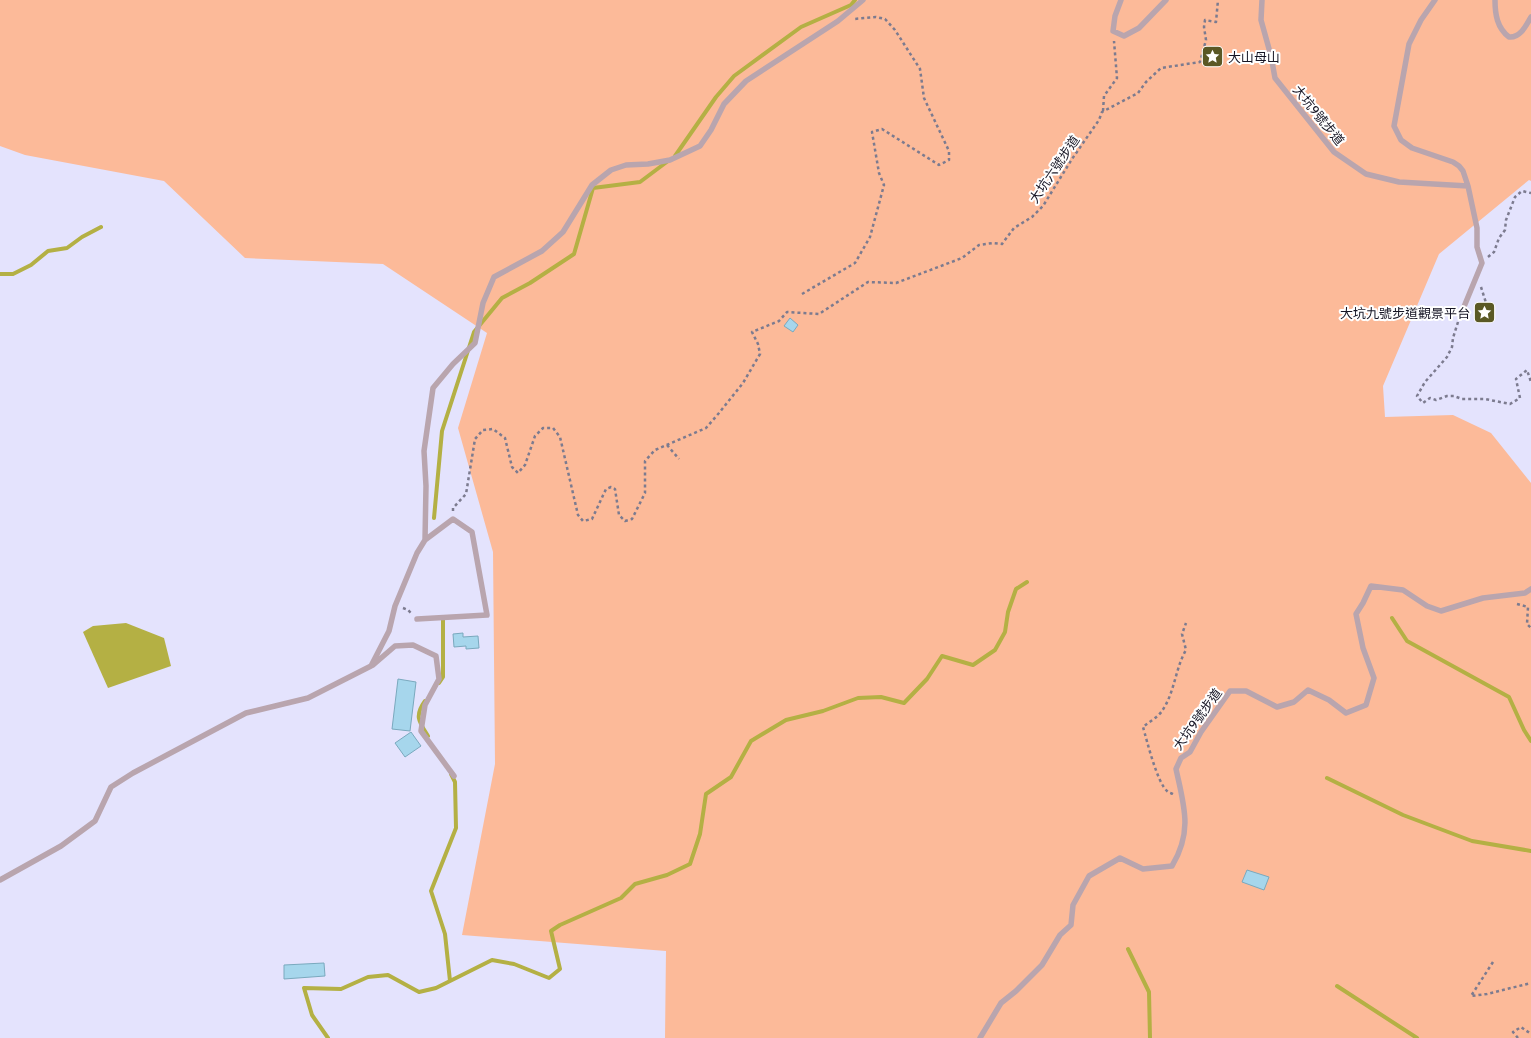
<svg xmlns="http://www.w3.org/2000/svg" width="1531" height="1038" font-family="Cabin,'Noto Sans TC',sans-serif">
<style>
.green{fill:#fcba99}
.water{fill:#b4b044}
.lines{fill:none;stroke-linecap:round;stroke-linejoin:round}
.stream{stroke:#b4b044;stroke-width:4}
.building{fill:#a6d6ec;stroke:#7aa9be}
.path{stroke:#7c7b8f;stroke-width:2.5;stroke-dasharray:3 3;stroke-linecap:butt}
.lane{stroke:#b9a5ae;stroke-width:5.5}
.labels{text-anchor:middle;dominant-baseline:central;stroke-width:4;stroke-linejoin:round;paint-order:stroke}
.poi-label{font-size:13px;fill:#161524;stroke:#fff;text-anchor:start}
.street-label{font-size:13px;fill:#161524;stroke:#fff}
</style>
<rect width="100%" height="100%" fill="#e4e3fd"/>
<path class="green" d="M0 0H1531V181L1529 180 1439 254 1383 386 1385 417 1453 415 1491 433 1531 483V1038H665L666 951 462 935 495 764 493 552 458 428 487 333 383 264 245 258 164 181 25 155 0 146Z"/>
<path class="water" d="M126 623 164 638 171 666 108 688 83 632 93 626Z"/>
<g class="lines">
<path class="stream" d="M675 156 716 97 734 76 801 27 851 5 855 0
M0 274H13L31 265 48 251 67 248 82 237 101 227
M434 518 442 431 474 332 502 298 530 283 574 254 593 188 640 182 668 161
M1392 618 1407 641 1509 697 1524 730 1531 741
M439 683 443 677V618
M425 701C414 716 419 722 428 736
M1327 778 1403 815 1472 841 1531 851
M1128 949 1149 992 1150 1038
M450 981 492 960 514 964 549 978 560 969 551 931 560 925 621 898 635 884 667 875 690 864 700 834 706 794 731 777 751 741 786 720 823 711 858 698 881 697 904 703 927 679 942 656 973 665 995 650 1005 632 1008 612 1016 589 1027 582
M1337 986 1417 1038
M328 1038 312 1015 304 988 341 989 368 977 388 975 419 992 436 988 450 981 445 934 431 891 456 828 455 782 451 774"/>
</g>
<path class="building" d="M790 318 798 325 793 332 784 326Z
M463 633V637L478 636 479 648 466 649V646L454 647 453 634Z
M398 679 416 682 410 731 392 729Z
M411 732 421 746 405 757 395 743Z
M1247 870 1269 877 1264 890 1242 882Z
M324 963 325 976 284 979V965Z"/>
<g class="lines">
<path class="path" d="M1103 111 1104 96 1117 78 1114 41
M1488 257 1494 252 1499 238 1505 230 1506 220 1515 197 1522 191 1531 193
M1481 287 1487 306 1485 313
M802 294 855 263 870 237 884 185 879 173 872 132 882 129 939 165 949 160V151L924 98 920 69 895 30 885 19 876 17 854 19
M1458 322 1453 338 1452 347 1447 357 1425 382 1417 396 1423 403 1430 398 1436 400 1447 396H1454L1462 399H1485L1510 404 1520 398 1516 379 1527 370 1531 382
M667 445 679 459
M453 511V508L466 494 475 439 483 430 493 429 505 438 512 467 518 473 525 465 535 436 543 428H553L560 437 578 515 583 521 592 519 606 489 611 487 615 489 619 515 625 521 632 519 645 493V461L655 450 706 428 719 413 743 383 760 354 758 344 752 332 779 321 787 312 819 314 868 282 896 283 962 258 979 245 993 243 1002 244 1014 228 1032 217 1043 206 1072 159 1099 120 1102 112 1138 93 1146 82 1161 68 1200 62 1206 40 1204 27 1205 20 1216 22 1218 0
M1517 604 1528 607 1527 624 1531 628
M403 608 408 610 412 614
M1173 794C1171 793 1169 793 1167 791 1157 782 1147 741 1143 727 1149 722 1158 717 1162 711 1175 692 1175 669 1186 650L1182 634 1186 623
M1493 962 1471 996 1487 994 1531 983
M1518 1038 1513 1032 1521 1027 1531 1034"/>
<path class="lane" d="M1121 0 1115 16 1113 31 1124 36 1139 28 1166 0
M1262 0 1261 20 1271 56 1275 78 1334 152 1366 174 1399 182 1468 186 1477 228V247L1482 263 1461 314
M1435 0 1421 20 1409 44 1394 126 1401 140 1412 148 1453 162 1459 166 1463 171 1468 186
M1495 0C1495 14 1497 28 1509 37 1520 38 1526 26 1531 17
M417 619 487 615 472 532 453 519 425 540
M373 665 395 646 413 645 436 656 439 679 425 705 421 731 454 776
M0 880 61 846 95 821 111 787 133 773 246 713 308 698 371 666 389 631 395 606 417 553 425 540 426 486 424 451 433 388 453 364 475 343 483 303 494 277 542 251 563 232 592 185 611 170 626 165 648 164 670 160 700 146 711 130 724 104 746 81 838 21 863 0
M980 1038 1001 1003 1016 991 1042 965 1060 935 1071 925 1073 905 1089 876 1120 858 1143 869 1172 866C1193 831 1184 806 1176 769L1181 758 1190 752 1201 732 1230 691H1246L1277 707 1294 702 1308 690 1329 700 1346 713 1366 705 1374 678 1363 648 1356 614 1363 603 1371 586 1403 590 1427 606 1441 611 1483 598 1525 593 1531 589"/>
</g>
<defs>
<symbol id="sight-square" viewBox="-11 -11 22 22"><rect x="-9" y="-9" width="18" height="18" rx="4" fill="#5a5825" stroke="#fff"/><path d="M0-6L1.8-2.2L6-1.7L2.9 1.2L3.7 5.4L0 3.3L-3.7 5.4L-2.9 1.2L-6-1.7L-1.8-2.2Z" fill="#fff"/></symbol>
</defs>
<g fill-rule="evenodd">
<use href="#sight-square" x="1200" y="44" width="25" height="25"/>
<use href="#sight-square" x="1472" y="300" width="25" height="25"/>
</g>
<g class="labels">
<g class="poi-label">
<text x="1228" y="57">大山母山</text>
<text x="1470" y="313" text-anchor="end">大坑九號步道觀景平台</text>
</g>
<g class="street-label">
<text transform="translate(1319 115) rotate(51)">大坑9號步道</text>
<text transform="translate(1054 169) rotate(-56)">大坑六號步道</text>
<text transform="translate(1197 719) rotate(-54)">大坑9號步道</text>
</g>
</g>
</svg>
